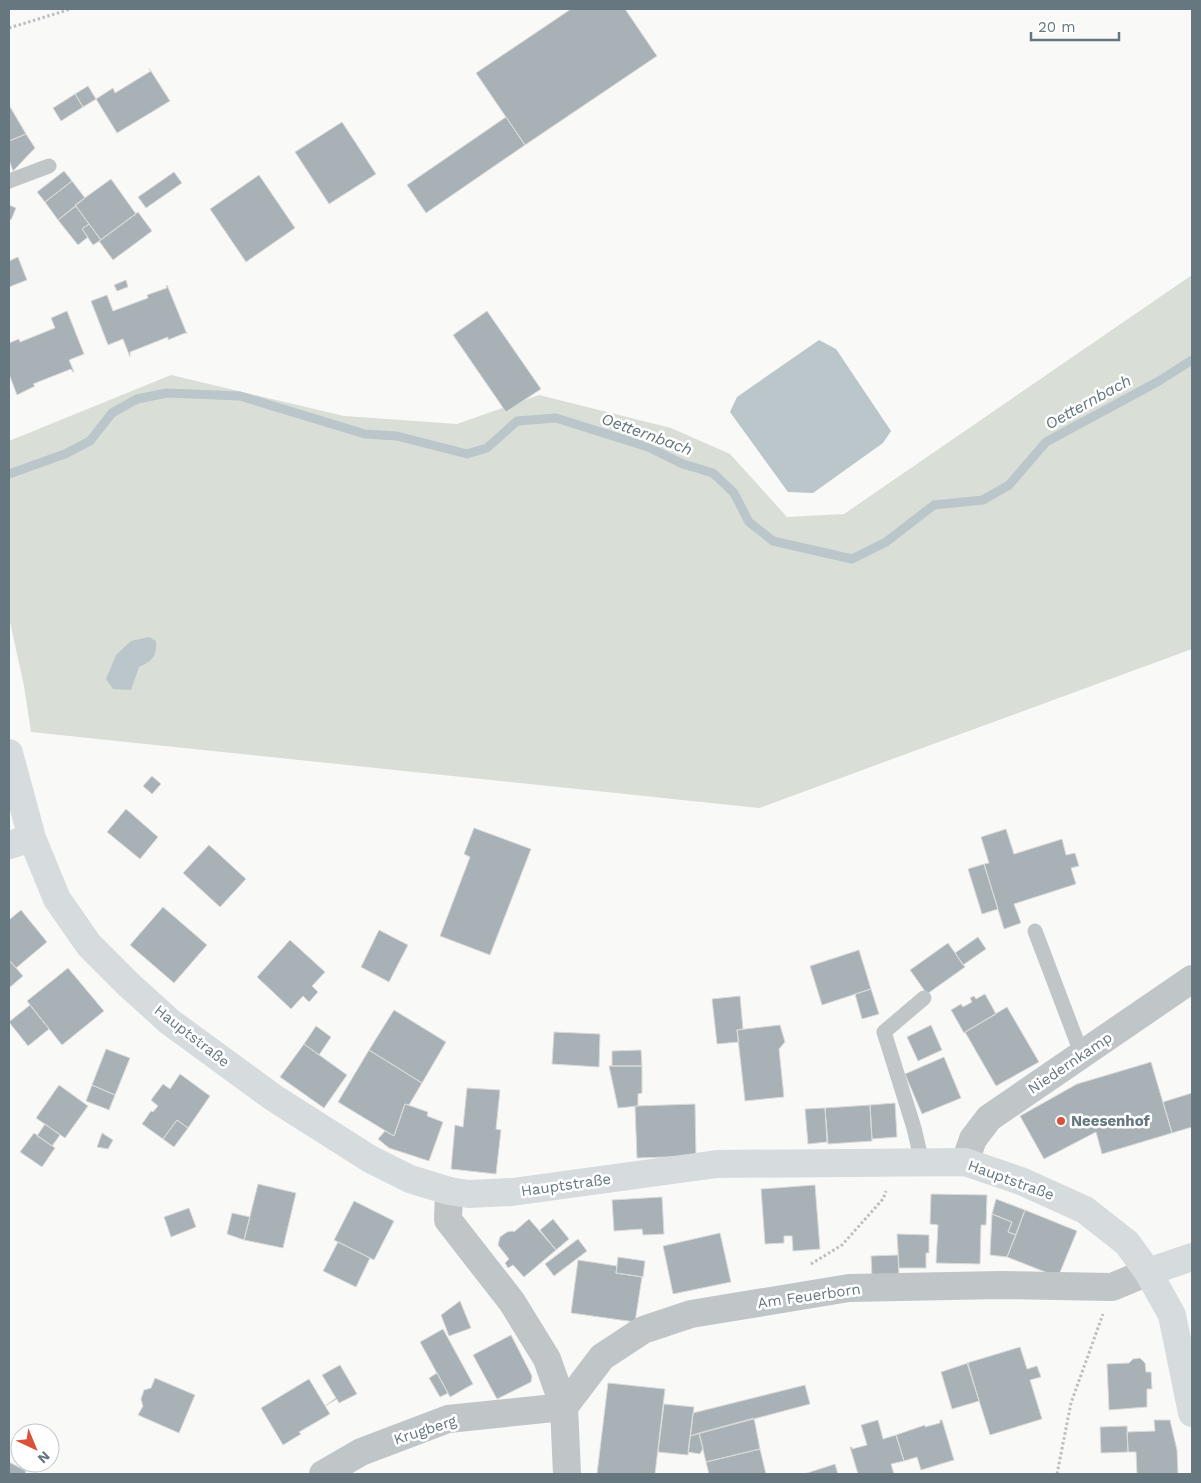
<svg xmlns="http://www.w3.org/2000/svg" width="1201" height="1483" font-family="'Work Sans',sans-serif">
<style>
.green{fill:#d9ded6}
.water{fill:#bac6ca}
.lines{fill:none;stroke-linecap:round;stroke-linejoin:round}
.stream{stroke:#bac6ca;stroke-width:9}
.building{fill:#a8b1b6;stroke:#dbdbd9}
.path{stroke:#bbbec0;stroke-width:3;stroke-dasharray:2.5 2.5;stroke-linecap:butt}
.lane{stroke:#c0c5c8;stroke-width:15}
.street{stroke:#c0c5c8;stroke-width:28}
.secondary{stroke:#d6dbde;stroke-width:28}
.poi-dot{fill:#d85138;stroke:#fff;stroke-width:2}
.labels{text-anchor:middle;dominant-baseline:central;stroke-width:5;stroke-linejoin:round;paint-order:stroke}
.street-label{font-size:15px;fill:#667780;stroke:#fff}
.poi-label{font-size:15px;font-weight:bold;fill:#667780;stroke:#fff;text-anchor:start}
.water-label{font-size:16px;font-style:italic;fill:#60757a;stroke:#fff}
</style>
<rect width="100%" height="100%" fill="#f9f9f7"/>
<path class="green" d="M1192 275V649L759 808 31 732 24 686 9 617V441L171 375 344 416 457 424 539 395 671 428 730 454 787 517 844 514Z"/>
<path class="water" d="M819 340 836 349 891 431 883 443 813 493 788 492 730 412 737 397Z
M149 637 156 641C157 657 152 661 139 667L131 690 113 689 106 679 116 655 131 641Z"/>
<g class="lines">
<path class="stream" d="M9 474 65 454 90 441 112 413 137 399 167 393 240 396 365 434 397 436 467 454 487 448 517 421 556 418 648 447 683 464 713 473 734 493 749 522 773 541 852 559 886 542 934 505 983 500 1009 485 1046 442 1159 381 1192 360"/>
</g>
<path class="building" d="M571 9H625L657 56 525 145 476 73Z
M149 68 170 101 117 133 96 99 113 88 115 93 151 71Z
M88 86 96 99 83 107 75 94Z
M75 94 83 107 61 121 53 108Z
M9 105 26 134 9 141Z
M506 117 525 145 426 213 407 185Z
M342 122 376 174 329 204 295 152Z
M26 134 35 148 13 171 9 160V141Z
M64 171 72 181 45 202 37 192Z
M174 172 182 183 146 208 138 197Z
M259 175 295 228 246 262 210 209Z
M111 179 136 214 101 240 75 205Z
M72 181 85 198 58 220 45 202Z
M9 205 16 208 11 220 9 219Z
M76 206 89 224 82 229 88 237 78 245 58 220Z
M138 212 152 231 113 260 99 241Z
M89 224 101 240 93 245 82 229Z
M18 257 27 280 9 287V261Z
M126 280 128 287 117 291 114 285Z
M167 285 187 334 185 333 168 340V337L130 352V357L123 339 108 345 91 301 107 295 113 311 148 298 147 295 167 288 166 286Z
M67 311 84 354 69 360 74 372H73L71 369 33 384 35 386 17 395 9 374V343L19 339 20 342 55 328 51 318Z
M487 311 541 389 506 412 453 335Z
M152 776 161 784 152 794 143 786Z
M126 809 158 837 140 859 107 832Z
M474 828 531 849 490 955 440 936 470 857 464 854Z
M1006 829 1014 854 1062 839 1066 855 1075 853 1079 866 1071 868 1076 884 1014 904 1021 923 1004 929 984 864 989 863 981 837Z
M209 845 246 879 220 907 183 873Z
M984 864 998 909 982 914 968 869Z
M163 907 207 945 174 983 130 945Z
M21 910 47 942 16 968 9 960V920Z
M379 930 408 945 389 982 361 967Z
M978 937 986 949 963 965 955 953Z
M290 940 325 972 312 986 318 992 309 1002 303 996 291 1009 257 977Z
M948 943 965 967 927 994 910 970Z
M859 950 871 989 822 1005 810 966Z
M9 960 23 976 9 988Z
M68 968 104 1011 62 1045 27 1001Z
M871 989 879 1014 862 1019 855 994Z
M985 994 996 1014 964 1033 951 1010 961 1004 963 1007 972 1002 970 998 974 996 976 999Z
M740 996 743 1029 737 1030 739 1042 717 1044 712 999Z
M30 1005 49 1029 28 1046 9 1022Z
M1007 1007 1039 1062 996 1086 965 1032Z
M394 1010 446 1042 422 1083 369 1050Z
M780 1025 785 1042 779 1049 784 1097 745 1101 737 1030Z
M931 1025 942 1050 918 1061 907 1037Z
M316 1026 331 1037 319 1055 304 1044Z
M554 1032 600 1034 599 1067 552 1064Z
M304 1044 347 1075 324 1108 280 1077Z
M106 1049 130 1058 115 1095 92 1085Z
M369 1050 422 1083 409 1105 405 1104 394 1136 338 1102Z
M641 1050 642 1066H612V1051Z
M944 1057 961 1098 922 1114 905 1074Z
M1151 1062 1172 1133 1102 1154 1096 1132 1044 1159 1020 1116 1077 1084Z
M609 1066H642V1093L638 1094V1106L618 1108Z
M180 1074 210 1096 188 1128 177 1120 163 1139 142 1124 151 1111 153 1112 158 1106 151 1100 163 1084 170 1089Z
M59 1085 88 1106 65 1138 36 1118Z
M92 1085 115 1095 109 1110 86 1101Z
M467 1088 500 1090 496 1129 501 1130 496 1174 451 1169 455 1125 463 1127Z
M1192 1093V1127L1172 1133 1163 1102Z
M895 1103 897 1137 872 1139 870 1105Z
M405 1104 428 1112 427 1116 443 1122 429 1161 389 1148 378 1139 385 1131 394 1136Z
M695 1104 696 1156 637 1158 635 1106Z
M870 1105 872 1141 828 1144 825 1108Z
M825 1108 827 1142 808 1144 805 1109Z
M177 1120 188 1128 174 1147 163 1139Z
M45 1124 60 1135 52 1146 37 1136Z
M34 1133 55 1148 42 1167 20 1152Z
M102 1133 113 1140 108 1149 97 1147Z
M258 1184 296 1193 283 1248 244 1240Z
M815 1185 820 1249 793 1251 792 1236H784V1243L765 1244 761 1189Z
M931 1194 987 1195 986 1225H981L980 1264 936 1263 938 1225 930 1224Z
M662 1197 664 1234 643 1235 642 1229 614 1231 612 1200Z
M996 1199 1025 1210 1016 1235 1008 1232 1012 1222 992 1214Z
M354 1201 394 1221 374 1260 334 1240Z
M189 1208 196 1227 171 1237 164 1217Z
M1025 1210 1077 1231 1058 1277 1007 1257Z
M232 1213 250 1217 244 1240 227 1234Z
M992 1214 1012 1222 1008 1232 1016 1235 1007 1257 990 1255Z
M529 1219 556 1250 524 1277 513 1265 508 1268 505 1263 509 1259 498 1245 500 1237 507 1232 513 1231 514 1232Z
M553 1219 569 1239 556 1250 540 1230Z
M720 1233 731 1282 673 1294 663 1246Z
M897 1234 929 1235V1253H926V1268H899Z
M578 1239 587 1251 554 1276 545 1264Z
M338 1242 370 1258 356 1287 323 1271Z
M898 1255 899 1276H872L871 1256Z
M618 1257 645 1261 643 1277 616 1273Z
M578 1260 617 1266 616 1273 642 1277 635 1322 571 1313Z
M460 1301 471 1328 449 1336 441 1315Z
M443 1329 473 1384 450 1397 420 1342Z
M511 1335 532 1376 531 1382 497 1399 473 1355Z
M1020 1347 1027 1369 1037 1366 1041 1377 1030 1380 1042 1419 990 1435 967 1363Z
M1140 1358 1145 1363 1146 1372H1151L1152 1389H1147V1407L1109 1410 1107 1364 1129 1363 1133 1359Z
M968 1363 979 1401 952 1409 941 1372Z
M340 1365 357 1394 339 1403 337 1399 325 1406 336 1398 322 1375Z
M437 1373 448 1393 440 1397 429 1378Z
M155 1378 195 1395 179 1433 138 1415 143 1406 141 1399 144 1390 151 1388Z
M309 1379 330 1414 299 1432 301 1434 283 1445 261 1408Z
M608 1383 665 1389 655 1474H597Z
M805 1385 810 1404 690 1436 693 1413Z
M664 1404 694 1407 688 1455 658 1452Z
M754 1418 760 1449 706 1462 699 1433Z
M878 1420 883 1439 896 1435 904 1461 891 1464 894 1474H858L850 1447H852V1449L867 1445 861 1425Z
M940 1420H942L954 1460 921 1470 917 1457 904 1461 896 1435 925 1425V1427L940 1423Z
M1154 1420H1170L1177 1450 1178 1474H1137L1136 1452H1128L1127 1432 1155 1431Z
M1127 1426 1128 1452 1101 1453 1100 1427Z
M699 1433 703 1448 700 1454 688 1452 690 1436Z
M760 1449 766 1474H709L706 1462Z
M9 1462 26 1471 25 1474H9Z
M835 1464 838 1474H804Z"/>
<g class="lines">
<path class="path" d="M9 28 71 9
M811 1264 842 1245 883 1199 886 1191
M1057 1474 1071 1403 1103 1314"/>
<path class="lane" d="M9 181 49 166
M1035 931 1082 1055
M922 1162 914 1128 884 1032 924 998"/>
<path class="street" d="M965 1162 973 1139 989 1118 1192 979
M449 1191 448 1220 512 1302 547 1359 564 1407 567 1474
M564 1407 602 1357 643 1330 691 1314 849 1288 1001 1285 1112 1287 1148 1272
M323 1474 361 1452 448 1419 564 1407"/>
<path class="secondary" d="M9 753 32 838 57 899 89 945 129 985 170 1022 274 1098 370 1159 410 1179 449 1191 469 1194 512 1192 717 1164 965 1162 1021 1181 1085 1210 1127 1243 1148 1272 1172 1315 1192 1413
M9 845 32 838
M1148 1272 1192 1257"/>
</g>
<circle class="poi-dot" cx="1061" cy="1121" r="5"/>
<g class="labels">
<g class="street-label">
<text transform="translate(192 1036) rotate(38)">Hauptstraße</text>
<text transform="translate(1070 1063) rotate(-34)">Niedernkamp</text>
<text transform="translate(1011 1180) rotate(20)">Hauptstraße</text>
<text transform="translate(566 1185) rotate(-8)">Hauptstraße</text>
<text transform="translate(809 1296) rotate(-8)">Am Feuerborn</text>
<text transform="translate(425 1430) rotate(-18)">Krugberg</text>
</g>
<g class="poi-label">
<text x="1071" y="1121">Neesenhof</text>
</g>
<g class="water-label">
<text transform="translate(1088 402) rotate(-29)">Oetternbach</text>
<text transform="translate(647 434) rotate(20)">Oetternbach</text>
</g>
</g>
<rect width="1201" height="1483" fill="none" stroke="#667780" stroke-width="20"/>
<g transform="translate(35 1448) rotate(136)"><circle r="24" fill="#ffffff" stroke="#c2c9cc"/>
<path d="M0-4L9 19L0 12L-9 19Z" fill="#d85138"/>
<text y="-8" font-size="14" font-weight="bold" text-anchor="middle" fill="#667780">N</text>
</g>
<path d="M1031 32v8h88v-8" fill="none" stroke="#667780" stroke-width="2.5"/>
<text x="1038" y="32" font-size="15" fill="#667780" stroke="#ffffff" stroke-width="4" paint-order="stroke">20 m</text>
</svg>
